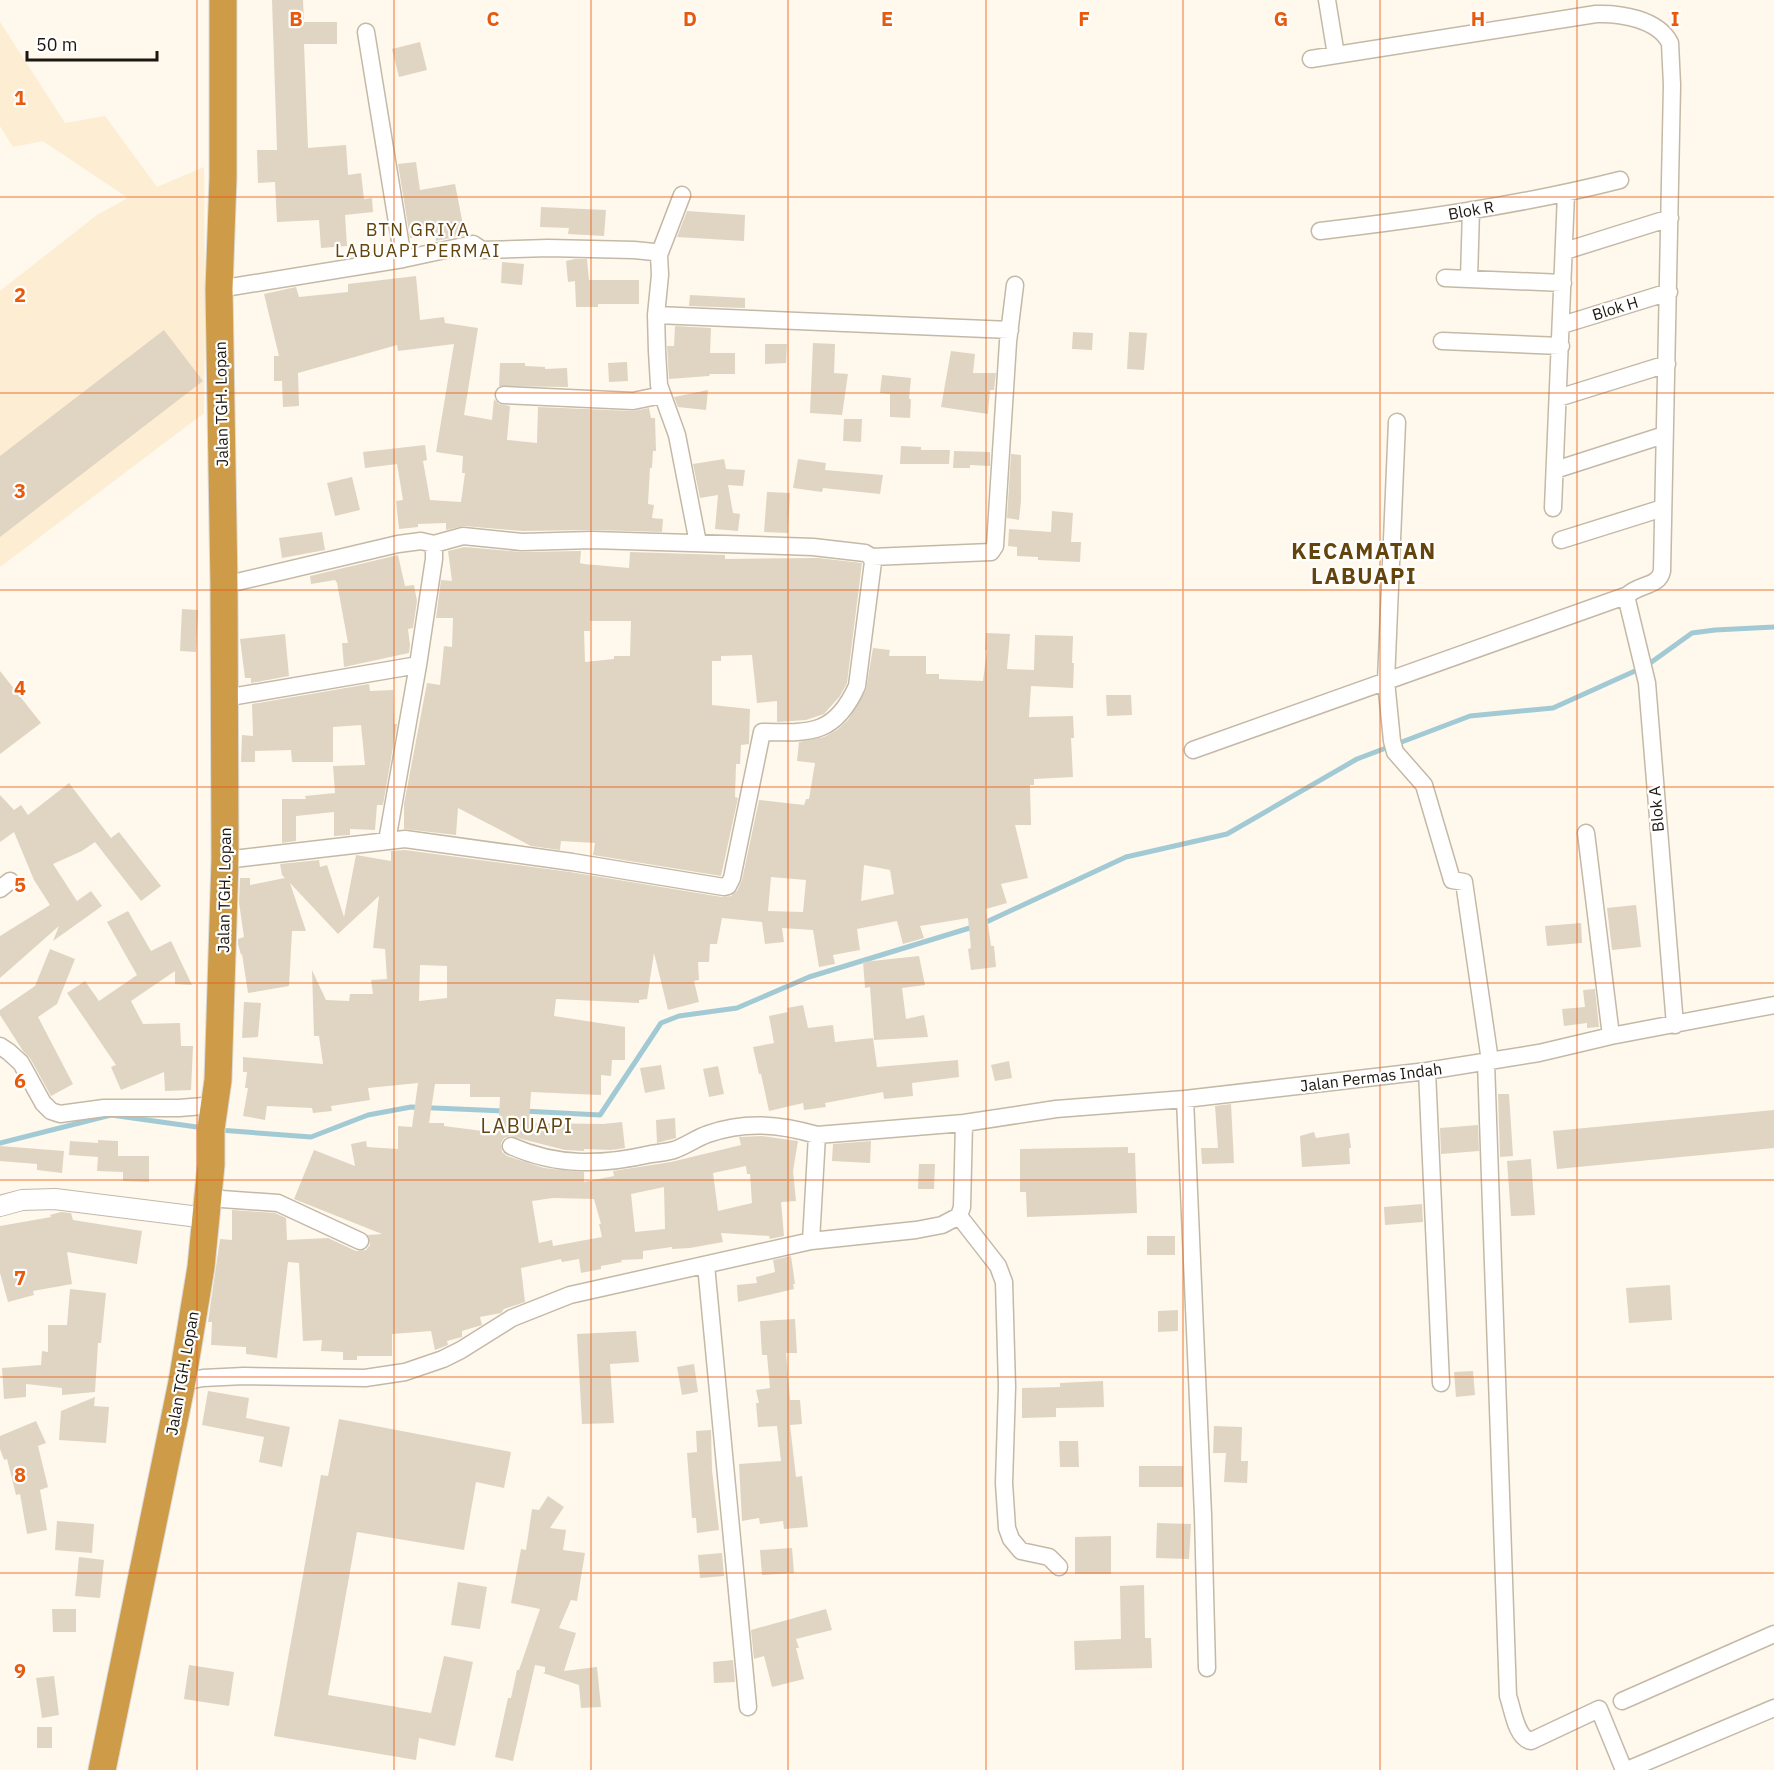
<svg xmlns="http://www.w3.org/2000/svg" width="1774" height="1770" font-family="'IBM Plex Sans',sans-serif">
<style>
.built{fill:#fcedd3}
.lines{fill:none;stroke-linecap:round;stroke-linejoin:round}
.stream{stroke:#a2cad4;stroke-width:5}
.building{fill:#e0d5c3;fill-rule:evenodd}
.minor-casing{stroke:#c4b9a7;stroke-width:19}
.tertiary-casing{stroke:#c4b9a7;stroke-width:22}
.trunk-casing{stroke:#dbdad9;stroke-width:29}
.minor{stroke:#fff;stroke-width:16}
.tertiary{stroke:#fff;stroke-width:20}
.trunk{stroke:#ce9c48;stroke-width:27}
.grid{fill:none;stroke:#e8590c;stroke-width:1.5;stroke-opacity:0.55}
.labels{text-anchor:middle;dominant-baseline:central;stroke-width:4.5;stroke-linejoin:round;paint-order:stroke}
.street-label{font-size:16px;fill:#1b1711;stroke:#fff}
.neighbourhood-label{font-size:18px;letter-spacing:1.5px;fill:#63440c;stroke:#fff}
.quarter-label{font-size:20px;letter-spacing:1.5px;fill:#63440c;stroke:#fff}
.district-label{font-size:22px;font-weight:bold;letter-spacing:1.5px;fill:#63440c;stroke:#fff}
.grid-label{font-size:20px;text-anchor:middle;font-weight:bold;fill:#e8590c;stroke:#fff;stroke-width:4.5;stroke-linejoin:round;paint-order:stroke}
</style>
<rect width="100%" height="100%" fill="#fff8ec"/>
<path class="built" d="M0 22 65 123 105 116 157 187 204 167 205 307 204 413 0 567V291L97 215 128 198 43 141 13 147 0 126Z"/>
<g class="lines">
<path class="stream" d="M982 924 1126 857 1227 834 1357 759 1470 716 1553 708 1646 666 1692 633 1715 630 1774 627
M523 1111 600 1115 661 1023 679 1016 737 1008 809 977 973 927
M219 1130 311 1137 368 1115 411 1107 504 1111
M0 1143 111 1115 204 1128"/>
</g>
<path class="building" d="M272 0H303L304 22H337V44H304L308 148 346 145 348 175 361 173 364 199 372 198 373 212 345 215 347 246 321 248 319 220 277 222 275 182 258 183 257 150H277Z
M420 42 427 70 399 77 392 49Z
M416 162 420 190 455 184 465 235 436 241 435 234 410 238 398 164Z
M541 207 606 210 604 236 568 234 569 228 540 227Z
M687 211 745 215 744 241 677 237Z
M575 259H587L589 280H639V304H598V307H576L575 281 568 282 566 261Z
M502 262 524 264 522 285 501 283Z
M416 276 420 320 444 317 445 323 478 328 464 415 492 420 494 399 499 404 510 406 507 440 537 443 538 407 633 411 649 408 651 418H655L656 451H653L652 468H650L648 504 654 505 652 518 663 519 662 532 592 530 522 531 464 526 446 530V523L418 524V527L399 529 396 501 403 500 397 464 365 468 363 452 425 445 427 460 423 461 430 500 461 502 465 473H462L463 456 436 452 454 344 398 351 397 345 298 373 299 406 283 407 282 381H274V356H279L264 294 296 287 299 297 348 292V284Z
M690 295 745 298V308L689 306Z
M675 326 711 328 710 353H735V374H710L709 376 669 379 667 346H674Z
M164 330 203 381 0 537V456Z
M1073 332 1093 333 1092 350 1072 349Z
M1129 332 1147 333 1144 370 1127 369Z
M813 343 835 344 834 373 848 374 842 415 810 413Z
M765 344H787L786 363 765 364Z
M951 351 975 354 973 373H996L994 390H990L988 414 941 407Z
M627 362 628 381 609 382 608 363Z
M500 363H525V366L545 367V369L567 368 568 387 499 386Z
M882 375 911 378 909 399H911L910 418 890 417V394L880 393Z
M708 390 706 410 678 407 674 397Z
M844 419H862L861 442 843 441Z
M901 446 921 447V450H950L949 464H900Z
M954 451 990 452V466L970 465V468H953Z
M1011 454 1021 455V501L1019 520 1007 518Z
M724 459 726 469 745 470 743 486 728 485 733 513 740 514 738 531 715 529 718 495 700 498 693 464Z
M798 459 826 463 825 470 883 475 880 494 823 488 822 492 793 488Z
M352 477 360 510 335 516 327 483Z
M767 492 790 493 788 533 764 532Z
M1052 511 1073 513 1071 542H1081L1080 562 1038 560V557L1017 556V547L1008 546 1009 529 1051 532Z
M322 532 325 550 282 558 279 538Z
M464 547 522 552 581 551 580 563 584 564 629 568 630 552 725 555V559L818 558 862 563 847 683 840 696 824 714 806 720 777 722V701L757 703 752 655 721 656V661H712V705L750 709 749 744 741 745 740 764H736L735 797 738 798 721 876 593 855 595 843 561 841 560 850 531 846 458 808 456 835 404 829V804L427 683 440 685 444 646 452 647 453 618H436L441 580 452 581 448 551ZM590 621H631L630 656H614V659L585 662 584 631H590Z
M398 555 405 586 414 585 417 601 413 628 408 629 410 645 409 653 344 667 342 643H348L337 583 335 580 311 584 310 576Z
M182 609 198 610 196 652 180 651Z
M986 633 1010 634 1007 669 1034 670 1035 635 1073 636 1072 663H1074L1073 688 1031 686 1029 717 1073 716 1074 738H1071L1073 777 1034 779V785H1030L1031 825H1015L1028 878 1001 884 1007 903 986 909 991 946H994L996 967 971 970 968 949 971 948 968 918 920 926 924 938 903 944 897 921 857 929 860 950 833 955 835 964 819 967 813 930 782 928 784 942 765 944 762 922 722 918 717 944H710L709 962H698L699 980 694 981 699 1002 668 1010 654 953 647 999 639 1000V1003L556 999 554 1016 625 1027V1060H612L611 1076 601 1075V1095L531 1092 529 1123 603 1124 622 1122 625 1148 611 1150 584 1149V1151L565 1150 510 1136 504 1138 501 1143 502 1152 507 1156 544 1168 584 1172V1182L614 1176 613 1171 671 1162 741 1145 739 1137 762 1136 798 1141 793 1171 796 1201 781 1202 784 1236 770 1239 769 1236 721 1233 723 1242 690 1248 672 1249V1247L643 1251V1259L621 1260 622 1262 601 1266V1269L581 1273 579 1259 562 1262 561 1259 521 1268 525 1302 504 1309 501 1313 480 1317 482 1325 462 1331V1337L447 1341 448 1345 435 1350 431 1331 392 1334V1356H357V1360H343V1352L321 1351 322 1340 303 1341 299 1263 288 1262 277 1358 246 1354V1347L211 1345 212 1322H208L220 1239 232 1240V1210L275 1213 286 1218 287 1240 328 1238 356 1251 366 1250 370 1245 368 1235 382 1234 294 1199 314 1150 355 1166 351 1144 366 1141 367 1147 398 1149V1126L412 1127 418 1083 368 1088 370 1100 331 1106 332 1111 313 1113 312 1108 267 1106 265 1120 243 1116 248 1088H245L247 1072H243V1057L323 1064 319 1036H314L312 970 326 1000 349 1001 350 994H373L371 980 387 979 385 949 373 948 379 896 338 934 290 883 306 931H292L289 986 248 993 242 954 241 955 238 944V939L244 937 239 903 240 878H250V885L285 878 282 875 280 864 319 860 320 867 327 865 344 917 356 855 391 861V851L405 850 570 872 722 897 731 896 737 891 742 880 759 800 804 805 806 799H809L815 763 797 761 799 742 824 737 837 730 848 720 866 690 873 648 890 650 889 656H926V674H939V679L983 681 987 650H985ZM864 865 890 870 894 894 861 901ZM771 877 806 880 803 912 768 911ZM420 965 447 966V998L419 1001ZM435 1084H470V1097H500L498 1133 444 1126V1123H429ZM746 1166 747 1174H750L752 1203 718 1211 713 1173ZM664 1187 665 1229 635 1232 631 1194ZM553 1198 594 1199 601 1224H599L602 1237 553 1246 552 1240 539 1243 532 1201Z
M285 634 289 676 251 683V678H245L240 639Z
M0 671 41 723 0 754Z
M369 684 370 691 393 690 394 724H397L383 805H377L375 830 350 829V835L334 836V812L296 816V841L282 843V799H306L305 796 335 793 333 766 365 765 361 725 333 727V762H292L291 750 255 751V762H241L242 735 253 736 252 704Z
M1106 695H1131L1132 715 1107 716Z
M69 783 111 838 119 832 161 886 141 901 95 842 82 851 53 864 77 901 91 891 102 906 53 941 59 926 0 978V936L50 905 34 880 14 832 0 842V795L14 810 21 805 28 815Z
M1636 905 1641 947 1612 950 1607 908Z
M128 911 151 951 171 941 192 985 175 984V971L131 1001 143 1024 180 1023 181 1046H193L191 1090 165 1091 164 1072 121 1090 111 1067 116 1065 67 993 85 981 99 1001 137 975 107 922Z
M1581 923 1582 943 1547 946 1545 926Z
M50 949 75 959 57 1004 38 1017 73 1084 51 1096 30 1058 23 1051 0 1015V1010L35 986Z
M919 956 925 985 902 988 906 1019 924 1015 928 1037 874 1040 870 987 865 988 863 962Z
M1595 989 1599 1027 1587 1028V1023L1564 1026 1562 1009 1585 1007 1583 990Z
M244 1002 261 1003 258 1037 242 1038Z
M803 1005 808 1028 833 1025 835 1042 873 1038 877 1067 958 1060 959 1077 912 1083 913 1096 884 1099 883 1092 825 1103 826 1107 804 1110 803 1103 769 1111 761 1074H759L753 1047 774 1043 769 1016 788 1012 787 1008Z
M1009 1061 1012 1078 995 1081 991 1065Z
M661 1065 665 1089 645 1093 640 1068Z
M718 1066 724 1094 709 1097 703 1069Z
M1498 1094H1509L1513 1156 1500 1157Z
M1231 1104 1234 1163 1202 1164 1201 1148H1218L1215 1106Z
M1774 1110V1148L1557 1169 1553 1131Z
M675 1118 676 1138 657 1143 656 1120Z
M1478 1125 1479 1151 1441 1154 1440 1128Z
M1314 1132 1316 1138 1349 1133 1351 1148H1349L1350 1164 1302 1167 1300 1136Z
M98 1140 118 1141V1156H149V1182L123 1181V1172L97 1171 98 1157 69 1155 70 1141 98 1143Z
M871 1141 870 1163 832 1161 833 1144Z
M0 1146 64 1151 62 1173 37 1170V1164L0 1161Z
M1128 1147V1153H1135L1137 1213 1027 1217 1026 1192H1020V1149Z
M1531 1159 1535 1215 1511 1216 1507 1161Z
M919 1164H935L934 1189H918Z
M1422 1204 1423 1222 1385 1225 1384 1207Z
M61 1212 71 1213 73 1220 142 1231 137 1264 67 1252 72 1284 33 1291 34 1295 8 1302 0 1273V1226L51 1217 50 1215Z
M1147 1236H1175V1255H1147Z
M791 1256 795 1284H793L794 1289 738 1302 737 1285 757 1283 756 1277 775 1272 773 1260Z
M1670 1285 1672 1320 1629 1323 1626 1288Z
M70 1289 106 1293 101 1343H98L95 1392 62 1395V1388L26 1384V1397L4 1399 2 1368 41 1365 42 1351 48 1352V1325H67Z
M1178 1310V1331L1158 1332V1311Z
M795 1319 797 1353H786L790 1400H800L802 1424 790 1425 796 1477 802 1476 808 1527 784 1529 783 1521 760 1524 759 1518 742 1521 739 1464 781 1461 777 1426 758 1427 756 1403H759L756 1390 770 1388 767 1355H762L760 1321Z
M636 1331 639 1362 610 1364 614 1423 582 1424 577 1334Z
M694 1364 698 1392 682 1395 677 1367Z
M1473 1371 1475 1395 1456 1397 1454 1372Z
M1103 1381 1104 1407 1056 1408V1417L1022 1418V1388L1060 1387V1383Z
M208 1391 249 1398 246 1418 290 1427 282 1467 259 1462 264 1437 202 1425Z
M95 1397 94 1406 109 1407 106 1443 59 1440 61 1411Z
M339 1419 511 1452 504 1488 476 1482 464 1550 357 1532 328 1695 431 1713 444 1656 473 1662 455 1746 419 1738 416 1760 274 1736 321 1475 328 1476Z
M36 1421 46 1443 38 1446 48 1487 40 1490 47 1530 27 1534 20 1494 16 1495 7 1459 4 1460 0 1449V1436Z
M1214 1426 1242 1427 1241 1461H1248L1247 1483 1224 1482 1226 1453H1213Z
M711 1430 712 1470 719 1530 697 1533 696 1518H692L687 1453 697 1452 696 1431Z
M1059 1441H1078L1079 1467H1060Z
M1139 1466H1183V1487H1139Z
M548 1496 564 1507 550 1528 566 1530 563 1550 585 1553 577 1601 571 1600 559 1628 576 1633 564 1671 597 1667 601 1707 581 1708 579 1685 543 1673 545 1672V1667L535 1665 513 1761 495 1757 508 1698H511L517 1670H519L540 1609 511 1603 521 1549 526 1550 532 1509 539 1510Z
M57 1521 94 1524 92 1553 55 1550Z
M1157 1523 1191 1524 1189 1559 1156 1558Z
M1111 1536V1574H1075V1537Z
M792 1548 794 1573 762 1575 760 1550Z
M722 1553 724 1576 700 1578 698 1555Z
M79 1557 104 1560 100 1598 75 1596Z
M458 1582 487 1587 480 1629 451 1625Z
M1144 1585 1145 1638H1151L1152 1668 1075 1670 1074 1641 1121 1639 1120 1586Z
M52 1609H76V1632H53Z
M826 1609 832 1630 796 1639 799 1648H796L804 1679 772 1687 764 1656 754 1659 751 1630Z
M733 1660 735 1682 714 1683 713 1662Z
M189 1665 234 1672 229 1706 184 1699Z
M54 1676 59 1715 42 1718 36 1678Z
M37 1727H52V1748H37Z"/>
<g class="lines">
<defs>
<path id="minor" d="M1327 0 1336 55
M366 32 403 259
M682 195 659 255 660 275 656 315 657 351 659 385 677 435 698 543
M1320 231C1421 219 1522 205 1620 180
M1565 251 1670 218
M1445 278 1563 283
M1469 279 1471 210
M219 289 403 259 473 244 482 250 548 248 634 250 654 252 659 255
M656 315 1010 330
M1562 325 1669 292
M1442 341 1561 346
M504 395 633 401 662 395
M1558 398 1667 364
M1397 422 1386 681 1392 741 1395 752 1424 785 1452 880 1464 882 1490 1061
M1555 470 1664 435
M1553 508 1566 194
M1561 540 1663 508
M871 557 991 552 995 546 1008 342 1015 285
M224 585 398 544 421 541 434 544 463 536 522 542 592 540 724 544 813 547 865 553 870 556 873 562 857 686C835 735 811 733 762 732L732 878 728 886 724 887 572 862 405 839 225 860
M1628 595 1627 600 1647 683 1675 1025
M225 698 418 665
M1193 750 1628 595C1638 584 1659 587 1662 571L1672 85 1670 43C1658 19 1620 13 1596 14L1311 59
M1586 833 1611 1036
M387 841 418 665 434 559V544
M0 889 10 881
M0 1046 9 1052 21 1063 43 1103 51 1111 60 1114 104 1108H179L216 1105
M1486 1062 1508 1696C1513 1710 1516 1738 1531 1741L1599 1709 1624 1770
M1427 1071 1441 1383
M1185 1099 1203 1515 1207 1668
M511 1146C558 1167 603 1165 651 1154 659 1153 667 1152 674 1150 686 1146 696 1138 708 1134 745 1121 779 1124 817 1135
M208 1198 278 1203 360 1241
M959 1216 998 1266 1004 1282 1007 1387 1004 1483 1007 1528 1011 1539 1021 1551 1049 1557 1059 1567
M811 1241 817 1135 964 1123 1056 1109 1185 1099 1427 1071 1539 1053 1611 1036 1774 1005
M706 1265 748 1707
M182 1382 203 1378 244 1376 365 1378 405 1372 443 1359 461 1350 512 1318 570 1295 811 1241 916 1230 942 1225 959 1216 962 1207 964 1123
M1622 1701 1774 1634
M1627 1770 1774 1708"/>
<path id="tertiary" d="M0 1206 22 1200 55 1199 207 1218"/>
<path id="trunk" d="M102 1770 182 1382 201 1267 211 1165V1129L218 1080 225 860 224 585 219 289 223 178V0"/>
</defs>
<use href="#minor" class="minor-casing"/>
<use href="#tertiary" class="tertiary-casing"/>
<use href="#trunk" class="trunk-casing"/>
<use href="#minor" class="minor"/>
<use href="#tertiary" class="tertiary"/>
<use href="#trunk" class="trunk"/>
</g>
<path class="grid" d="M197 0V1770M394 0V1770M591 0V1770M788 0V1770M986 0V1770M1183 0V1770M1380 0V1770M1577 0V1770M0 197H1774M0 393H1774M0 590H1774M0 787H1774M0 983H1774M0 1180H1774M0 1377H1774M0 1573H1774"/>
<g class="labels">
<g class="street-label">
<text transform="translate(1471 210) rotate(-10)">Blok R</text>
<text transform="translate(1615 308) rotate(-17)">Blok H</text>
<text transform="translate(221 404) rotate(-91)">Jalan TGH. Lopan</text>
<text transform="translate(1656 809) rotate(-95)">Blok A</text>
<text transform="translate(224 890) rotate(-89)">Jalan TGH. Lopan</text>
<text transform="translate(1371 1077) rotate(-7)">Jalan Permas Indah</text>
<text transform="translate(182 1373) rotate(-80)">Jalan TGH. Lopan</text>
</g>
<g class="neighbourhood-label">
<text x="418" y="229">BTN GRIYA<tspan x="418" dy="21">LABUAPI PERMAI</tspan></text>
</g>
<g class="quarter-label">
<text x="527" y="1125">LABUAPI</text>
</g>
<g class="district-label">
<text x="1364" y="550">KECAMATAN<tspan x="1364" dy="25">LABUAPI</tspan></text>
</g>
</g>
<g class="grid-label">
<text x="296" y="26">B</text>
<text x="493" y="26">C</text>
<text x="690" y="26">D</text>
<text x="887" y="26">E</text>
<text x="1084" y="26">F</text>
<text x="1281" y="26">G</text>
<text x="1478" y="26">H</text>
<text x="1675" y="26">I</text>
<text x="20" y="105">1</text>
<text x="20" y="302">2</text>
<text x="20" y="498">3</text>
<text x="20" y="695">4</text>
<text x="20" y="892">5</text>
<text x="20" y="1088">6</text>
<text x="20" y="1285">7</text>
<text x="20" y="1482">8</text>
<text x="20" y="1678">9</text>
</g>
<path d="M27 51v9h130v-9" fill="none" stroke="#1b1711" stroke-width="3"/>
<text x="36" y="51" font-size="18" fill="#1b1711" stroke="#ffffff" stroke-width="4.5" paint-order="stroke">50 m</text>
</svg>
